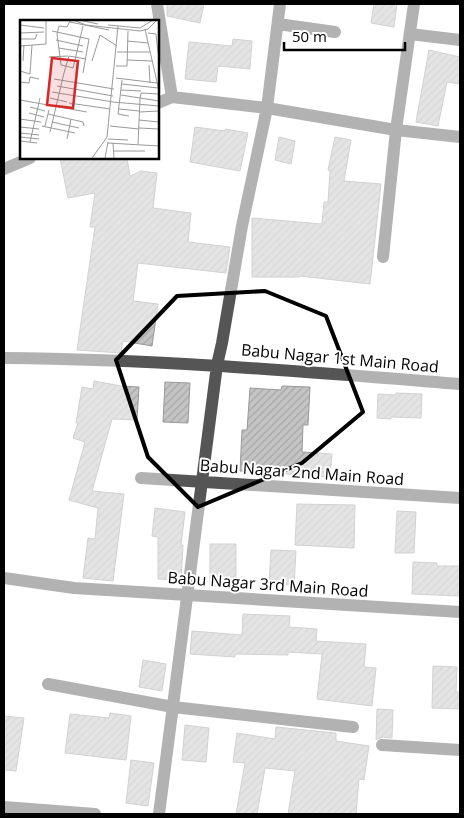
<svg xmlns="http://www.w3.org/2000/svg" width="464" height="818" font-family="'Open Sans',sans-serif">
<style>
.building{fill:url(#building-hatch);stroke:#999}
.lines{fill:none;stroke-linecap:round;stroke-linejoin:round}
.minor{stroke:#555;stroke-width:12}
.marked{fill:none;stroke:#000;stroke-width:4;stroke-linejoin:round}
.labels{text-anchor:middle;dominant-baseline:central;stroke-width:4;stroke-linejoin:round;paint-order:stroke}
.street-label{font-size:16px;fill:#000;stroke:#fff}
.inset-road{fill:none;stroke:#999;stroke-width:1}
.view{fill:#d62828;fill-opacity:0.15;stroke:#d62828;stroke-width:2.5}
.inset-edge{fill:none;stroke:#000;stroke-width:2.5}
</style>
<defs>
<pattern id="building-hatch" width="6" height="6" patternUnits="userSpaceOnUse" patternTransform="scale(1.25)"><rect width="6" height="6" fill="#c4c4c4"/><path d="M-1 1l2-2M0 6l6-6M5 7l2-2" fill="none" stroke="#a7a7a7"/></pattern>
</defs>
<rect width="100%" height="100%" fill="#fff"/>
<path class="building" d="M167 4H204L200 23 167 16Z
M374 4H397L394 27 371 23Z
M233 39 252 41 250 69 218 66 216 82 185 79 189 42 232 46Z
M429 50 460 57V84L447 82 438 126 416 122Z
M195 127 225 131V129L248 133 240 171 190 162Z
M279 137 295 141 291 164 275 160Z
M335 137 351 140 344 181 381 184 370 284 300 276V277H252V218L322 224 324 202H328L330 171 328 170Z
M60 158H127L130 176 141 171 157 173 153 208 191 213 188 242 230 247 226 273 138 263 133 301 158 304 152 346 123 341 121 353 77 350 95 227H90L95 193 68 198Z
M94 381 121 386 139 387 137 420 112 419 92 491 124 494 113 581 83 578 88 538 95 539 98 508 69 500 85 442 73 438 78 423H76L82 387 93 389Z
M165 382 190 383 188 423 163 422Z
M282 386 310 387 308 425H303L302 452 332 454 330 477 240 471 242 430H247L250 388 281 390Z
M396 393 422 394 421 418 391 417V419L377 418 378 394 396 395Z
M297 504 355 505 354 548 295 545Z
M155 508 185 512 181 545H183L181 580 158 579V537L152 536Z
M397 511 416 512 414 553H395Z
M210 544H236V586H210Z
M271 550 296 551 294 585 269 584Z
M413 562 437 563V566H460V596L412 594Z
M243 614 290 616 289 627 317 629 316 641 366 644 364 667 376 668 372 706 317 699 322 654 288 652V655L235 654V657L190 654 192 631 242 635Z
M143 660 166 664 162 691 139 687Z
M433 666 457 667 456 692H460V709L432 708Z
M377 709 393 710 392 738 382 737 376 740Z
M110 713 131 716 126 760 65 753 70 714 109 718Z
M4 716 24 718 16 771 4 770Z
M185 725 209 728 206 762 182 760Z
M276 727 336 733V741L369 746 364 780 359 779 356 814H288L295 771 265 768 257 814H236L245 763 233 762 237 733 275 739Z
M131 760 154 763 148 806 126 803Z"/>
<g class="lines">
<path class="minor" d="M157 4 172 97 267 108 280 4
M278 24 335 32
M410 34 460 40
M158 103 172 97
M4 169 30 158
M383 257 396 130 460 137
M4 358C156 359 308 372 460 384
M141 478 460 498
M4 578 74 588 460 612
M48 684 173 707 353 727
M382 745 460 750
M4 807 95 814
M159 814 217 365 222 343 242 226 267 108 396 130 414 4"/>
</g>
<path d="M0 0H464V818H0ZM265 291 326 316 363 412 302 463 198 507 148 457 116 360 177 296Z" fill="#fff" fill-opacity=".55" fill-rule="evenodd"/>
<path class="marked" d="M265 291 326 316 363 412 302 463 198 507 148 457 116 360 177 296Z"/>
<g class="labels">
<g class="street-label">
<text transform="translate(340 358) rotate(5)">Babu Nagar 1st Main Road</text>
<text transform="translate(302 472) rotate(4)">Babu Nagar 2nd Main Road</text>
<text transform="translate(268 584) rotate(4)">Babu Nagar 3rd Main Road</text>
</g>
</g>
<g transform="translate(20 20)">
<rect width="139" height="139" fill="#fff"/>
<path class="inset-road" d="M53 0 66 5 120 11 128 9 137 0M59 0 78 4M50 1 47 7 39 6 37 14 41 45 46 46 49 36 66 39M50 2 89 10M0 5 24 8M88 5 120 8 133 0M125 9 139 71M32 11 69 19 63 53M0 13 24 12M128 13 136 14 138 33M0 19H15L17 14M36 20 63 26M107 21 128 23M0 26 26 24V0M39 28 63 32M97 32H130M29 37 48 36M107 40 132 41M3 41 4 25M72 41 80 15 97 26M129 45 130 63M96 46H107L108 11M0 51 10 54 12 25M96 58 137 63M34 59 94 69M102 60 98 94 109 96M0 62 9 63 10 57 19 59M102 64 138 68M37 66 93 76M101 70 121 71M32 72 93 82M101 75 139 81M30 78 47 82M120 79 121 73 139 74M0 80 67 92M93 82 139 86M49 83 90 89M10 87 25 91M99 89 119 91M119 92 139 91M9 93 24 97M28 94 63 102 64 106M0 99 21 102M119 100 139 102M32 102 59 108M22 106 55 113M25 106 29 90M90 106 119 109M0 107 19 109M119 108 139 109M30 112 44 53 46 46 53 48 63 6M0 113 19 115M0 117 19 119M47 119 51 99M88 119 108 120M0 121 17 123M10 122 20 78M88 123 139 126M93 123 94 138M118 124 120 79M93 131H125M72 138 87 117 98 6M85 138 88 122"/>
<path class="view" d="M32 38 58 41 53 88 27 85Z"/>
<rect width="139" height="139" class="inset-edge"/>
</g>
<rect width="464" height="818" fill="none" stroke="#000000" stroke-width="10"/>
<path d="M284 42v8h121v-8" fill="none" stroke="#000000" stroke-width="2.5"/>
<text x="292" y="42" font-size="15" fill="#000000" stroke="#ffffff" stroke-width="4" paint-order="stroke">50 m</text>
</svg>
